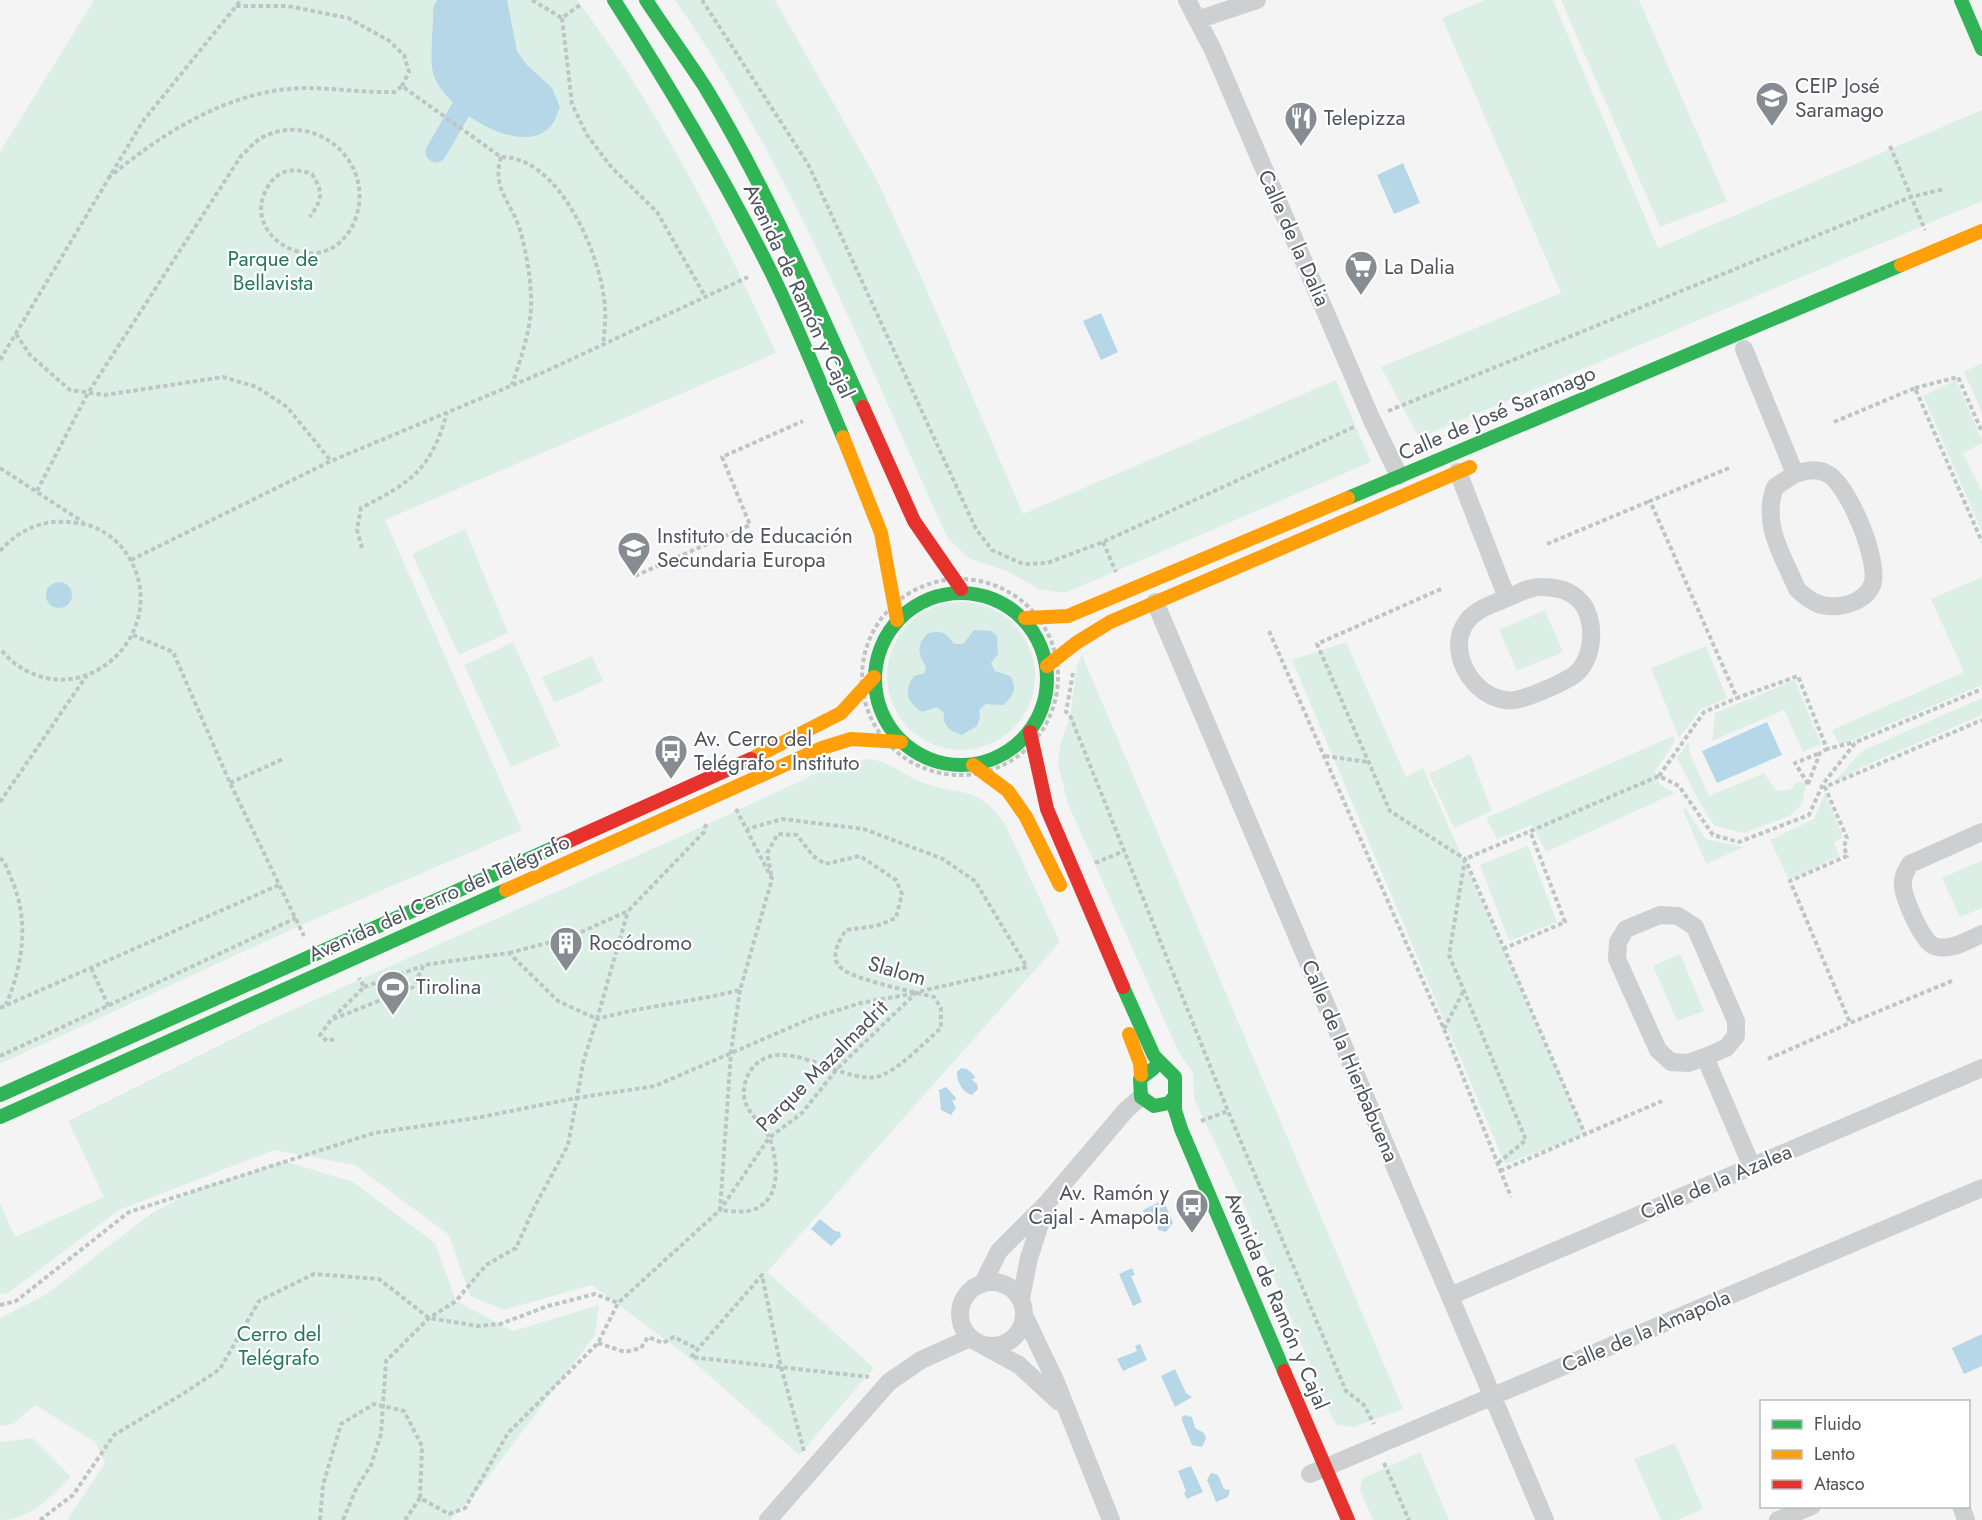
<svg xmlns="http://www.w3.org/2000/svg" width="1982" height="1520" font-family="Jost,sans-serif">
<style>
.green{fill:#dcefe6}
.water{fill:#b6d7e8}
.lines{fill:none;stroke-linecap:round;stroke-linejoin:round}
.canal{stroke:#b6d7e8;stroke-width:21}
.path{stroke:#bdc6c4;stroke-width:4;stroke-dasharray:4.5 3;stroke-linecap:butt}
.street{stroke:#cecfd1;stroke-width:18}
.fast{stroke:#30b455;stroke-width:14}
.slow{stroke:#ff9f0a;stroke-width:14}
.jam{stroke:#e5322d;stroke-width:14}
.labels{text-anchor:middle;dominant-baseline:central;stroke-width:4.5;stroke-linejoin:round;paint-order:stroke}
.poi-label{font-size:21px;fill:#4d545e;stroke:#fff;text-anchor:start}
.street-label{font-size:21px;fill:#4d545e;stroke:#fff}
.park-label{font-size:21px;fill:#247959;stroke:#fff}
</style>
<rect width="100%" height="100%" fill="#f4f4f4"/>
<path class="green" d="M94 0H577C658 108 721 230 776 353L385 520 522 830 299 926 0 1064V152Z
M675 0H774L776 2 876 178 919 272 1023 514 1336 380 1371 462 1065 593 1039 589 1007 571 970 559 948 539C864 356 791 166 675 0Z
M1485 0H1553L1658 248 1982 110V201L1419 438 1381 367 1561 293 1442 18Z
M1561 0H1639L1727 201 1660 227Z
M1982 363V412L1964 372Z
M1956 380 1982 440V443L1963 453 1982 491V532L1923 396Z
M465 529 508 633 459 655 412 554Z
M1982 577V685L1840 745 1832 730 1964 672 1931 599Z
M887 676a74 74 0 1 1 148 0a74 74 0 1 1-148 0Z
M1545 610 1563 652 1517 671 1499 630Z
M513 642 560 746 511 767 464 665Z
M1346 642 1406 777 1423 768 1585 1134 1505 1164 1292 660Z
M1706 646 1727 698 1700 710 1679 738 1651 668Z
M1082 655 1403 1409 1353 1427 1337 1425 1332 1418 1243 1202 1194 1099 1193 1073 1179 1053 1068 804 1058 765 1060 746 1070 715 1077 666Z
M592 656 603 681 554 703 542 677Z
M1795 680 1821 744 1803 752 1784 710 1712 741 1715 713Z
M1982 698V715L1864 766 1833 783 1862 751Z
M1673 736 1674 743 1655 771 1660 785 1675 793 1546 852 1532 825 1497 839 1486 818Z
M1689 742 1690 754 1709 796 1764 773 1776 791 1790 790 1798 781 1806 784 1802 804 1791 815 1744 833 1715 826 1701 805 1677 758Z
M1470 754 1492 811 1454 828 1429 774Z
M869 759C890 761 904 776 924 783 965 797 976 784 1005 824L1060 942 767 1272 874 1368 799 1455 687 1356 592 1285 504 1310 470 1296 449 1235 355 1165 274 1150 119 1210 8 1293 0 1294V1203L15 1237 104 1197 68 1121 272 1019 697 829 824 770Z
M1825 793 1843 837 1834 843 1839 856 1789 880 1770 840 1814 819Z
M1685 807 1706 839 1744 847 1706 864 1683 810Z
M1528 846 1557 922 1509 941 1480 865Z
M1982 860V908L1960 917 1942 878Z
M1680 954 1704 1011 1677 1021 1653 966Z
M285 1161 353 1182 435 1243 456 1301 513 1331 599 1305 595 1335 480 1488 450 1520H67L105 1463 95 1442 35 1405 13 1424 0 1426V1318L45 1295 152 1213 197 1189Z
M33 1438 71 1477C50 1497 31 1520 0 1520V1442Z
M1675 1443 1703 1509 1677 1520H1661L1634 1459Z
M1420 1452 1449 1520H1373L1360 1490 1362 1479Z"/>
<path class="water" d="M437 0H507L517 51 527 65 552 88 560 107C557 115 555 122 549 128 518 158 442 107 433 73 429 55 434 28 433 8Z
M1403 163 1420 203 1394 214 1377 175Z
M1101 313 1118 352 1101 360 1083 321Z
M46 595a13 13 0 1 1 26 0a13 13 0 1 1-26 0Z
M974 630 991 631 997 636 998 654 991 663 995 671 1010 676C1018 687 1013 697 1003 705L986 704 979 710 980 717 977 726 962 735C950 731 942 726 944 713L937 707 922 712C907 702 903 691 914 676L925 673 926 667C918 654 916 646 927 634 939 629 947 633 954 644H963Z
M1767 722 1782 755 1717 783 1702 751Z
M961 1068 967 1069 975 1076 974 1079H971L977 1084 978 1089 972 1095C963 1093 956 1081 957 1072Z
M946 1087 956 1098 954 1101 951 1098 956 1108 951 1115 941 1110 939 1090Z
M1159 1202 1165 1204 1173 1223 1166 1232 1158 1230 1156 1218 1152 1215 1146 1217 1143 1210Z
M820 1219 835 1231 840 1232 841 1236 831 1246 811 1229Z
M1132 1268 1135 1275 1131 1276 1142 1302 1133 1306 1119 1274Z
M1982 1334V1366L1964 1374 1952 1348Z
M1140 1344 1147 1360 1123 1371 1117 1359 1137 1351 1135 1346Z
M1175 1369 1186 1393 1192 1397 1175 1407 1161 1376Z
M1184 1415 1192 1417 1195 1428 1204 1433 1206 1438 1202 1447 1192 1445 1181 1418Z
M1191 1466 1203 1492 1187 1499 1184 1493 1186 1491 1178 1471Z
M1211 1473 1218 1475 1224 1489 1230 1490 1228 1497 1216 1502 1207 1480Z"/>
<g class="lines">
<path class="canal" d="M436 152 461 109"/>
<path class="path" d="M532 0 562 18 580 5
M702 0 808 164 976 529 992 550 1023 564 1047 563 1103 542 1356 426
M236 6H288L348 18 388 40 404 55 409 72 402 86
M562 18 572 104 587 135 612 168 657 212 706 298
M1890 146 1925 230
M501 157C491 188 512 203 520 230 526 251 530 274 531 295 533 325 521 357 512 385
M108 178C164 132 229 90 304 88 334 88 365 93 395 92L402 86 501 157C560 156 603 259 605 309 606 321 604 334 603 346
M16 334 30 355 70 390 105 395 223 377 257 387 287 407 331 461
M0 360 143 121 241 0
M1915 388 1958 377 1982 432
M1388 411 1911 197 1944 189
M1834 422 1915 388 1982 542
M0 468 83 522
M1729 468 1650 501 1737 698 1798 676 1827 749 1855 742
M37 491 88 393 241 156C247 151 254 142 261 138 314 109 375 161 356 217 331 290 233 239 269 185 280 168 295 168 312 174 324 193 322 199 310 217
M1103 542 1116 572
M1547 544 1650 501
M362 548 357 530 361 508C412 482 431 469 447 413
M0 551C22 527 46 518 78 523 96 525 113 536 124 550 178 623 90 716 17 665 11 661 5 654 0 649
M131 560 331 461 544 372 748 277
M635 576 750 525 722 457 803 421
M862 677a98 98 0 1 1 196 0a98 98 0 1 1-196 0Z
M1441 589 1317 644 1390 811 1465 859 1585 1134
M1269 631 1444 1029 1511 1197
M133 635 173 652 230 783 304 936
M1073 673 1066 712 1070 715 1228 1111 1346 1391 1364 1405 1374 1424
M1325 756 1368 762
M1659 776 1704 712 1737 698
M230 783 283 759
M1808 784 1795 763 1820 753
M1808 784 1820 753 1827 749
M0 802 87 675
M0 858C6 863 8 871 11 878 30 921 23 963 6 1005
M1095 863 1124 851
M1503 949 1565 922 1530 831
M509 953 570 937 628 911 704 832 706 824
M91 968 109 1007
M1952 981 1850 1023 1790 881 1847 856 1844 846 1847 838 1825 787 1982 720
M364 987 423 966
M740 990 731 1052 720 1210C730 1211 743 1213 752 1210 782 1201 778 1162 770 1139 764 1125 749 1115 745 1101 742 1091 745 1078 751 1070 780 1030 839 1083 876 1077 895 1074 926 1041 941 1028V1008L934 997C915 992 854 980 841 968 829 957 839 941 846 930L876 926 896 918 902 894 896 880 860 856 825 864 813 856 797 835 778 834 767 853 772 879
M0 1008 279 885
M333 1018 364 987 359 978
M1444 1029 1464 990
M334 1039 327 1041 320 1035 331 1020 413 987 424 965 509 953 558 1001 597 1019 628 911
M0 1056 296 918
M1768 1059 1850 1023
M1201 1121 1228 1111
M1498 1163 1526 1140 1449 955 1465 859 1659 776 1679 786 1713 835 1739 842 1809 815 1823 784 1856 742 1982 689
M1500 1171 1662 1101
M0 1305 16 1301 129 1212 374 1133 476 1118 576 1098 655 1086 812 1018 861 1003 916 993
M598 1343 625 1352 641 1348 648 1337 663 1343 674 1337 698 1349
M804 1451 781 1367 762 1275 691 1357 869 1377
M1384 1463 1409 1520
M40 1520 73 1495 114 1435 186 1392 220 1369 259 1301 314 1274 379 1279 429 1318 478 1326 500 1324 548 1306 595 1294 618 1303
M320 1520 323 1485 341 1424 374 1404 404 1411 422 1446 420 1498 449 1514 465 1508 508 1433 598 1343 618 1303 720 1210 769 1138 802 1113 837 1069 917 992 1027 967 975 881 943 859 864 829 782 819 747 829
M343 1520 356 1489 371 1465 381 1434 386 1361 429 1318 456 1301 486 1265 516 1248 534 1208 568 1145 584 1059 597 1019C644 1006 692 1002 740 990L772 879 736 809
M405 1520 420 1498"/>
<path class="street" d="M1187 0 1213 50 1371 418 1399 476
M1197 20 1257 0
M1744 349 1795 474 1775 487C1761 524 1783 556 1797 589 1809 601 1821 608 1838 606 1851 605 1867 598 1872 585 1881 564 1848 482 1826 473 1816 468 1805 471 1795 474
M1458 472 1507 598C1494 604 1477 608 1468 620 1441 652 1480 710 1520 699 1534 695 1563 683 1574 675 1595 660 1597 617 1579 600 1570 590 1555 587 1541 587 1531 586 1517 594 1507 598
M1155 602 1545 1520
M1982 832 1910 864C1906 871 1902 877 1903 886 1904 898 1922 942 1934 946 1949 952 1968 940 1982 934
M1705 1057 1688 1063 1671 1062 1658 1050 1617 959 1618 942 1626 929 1660 915 1678 916 1695 927 1736 1021V1036L1726 1048 1705 1057 1752 1167
M960 1314a32 32 0 1 1 64 0a32 32 0 1 1-64 0Z
M983 1283 999 1251 1046 1204 1127 1109 1141 1097
M1450 1296 1982 1068
M1021 1298 1029 1258 1045 1208
M1025 1317 1055 1380 1111 1520
M984 1346 1019 1365 1059 1402
M1310 1474 1982 1188
M1961 1506 1966 1520
M768 1520 889 1382 921 1360 970 1338
M1778 1520 1812 1506"/>
<path class="fast" d="M614 0C671 89 725 179 772 274 798 327 820 383 843 437
M646 0C665 29 686 58 705 87 767 189 814 299 863 407
M1961 0 1982 49
M1348 498 1901 265
M875 679a86 86 0 1 1 172 0a86 86 0 1 1-172 0Z
M1123 987 1154 1056 1175 1077V1110L1181 1129 1284 1371
M1154 1068 1140 1079 1141 1097 1154 1106 1169 1103 1174 1097
M0 1095 562 844
M0 1117 506 890"/>
<path class="slow" d="M1901 265 1982 231
M843 437 881 533 897 620
M1025 618 1068 616 1348 498
M1047 666 1076 643 1110 622 1470 467
M751 759 841 713 874 677
M973 765 1008 791 1026 817 1060 885
M506 890 822 748 851 739 901 742
M1129 1034 1140 1063 1141 1075"/>
<path class="jam" d="M863 407 914 521 961 589
M1030 732 1047 809 1123 987
M562 844 751 759
M1284 1371 1348 1520"/>
</g>
<defs>
<symbol id="school-pin" viewBox="-11 -11 22 30"><path d="M0 17L-7.5 6A9.5 9.5 0 1 1 7.5 6Z" fill="#878c92" stroke="#fff"/><path d="M0-5L7-2L0 1L-7-2ZM-4 1L0 2.5L4 1V4Q0 6-4 4Z" fill="#fff"/></symbol>
<symbol id="restaurant-pin" viewBox="-11 -11 22 30"><path d="M0 17L-7.5 6A9.5 9.5 0 1 1 7.5 6Z" fill="#878c92" stroke="#fff"/><path d="M-5-6h1v4h1v-4h1v4h1v-4h1v5L-1.5 .5V6h-2V.5L-5-1ZM5-6V6H3V1.5H1.5Q1.5-4 5-6Z" fill="#fff"/></symbol>
<symbol id="supermarket-pin" viewBox="-11 -11 22 30"><path d="M0 17L-7.5 6A9.5 9.5 0 1 1 7.5 6Z" fill="#878c92" stroke="#fff"/><path d="M-6-5.5h2.5l.6 2H6L4.5 2H-2.5L-4.4-4H-6ZM-1.5 3.2a1.3 1.3 0 1 0 .1 0ZM3 3.2a1.3 1.3 0 1 0 .1 0Z" fill="#fff"/></symbol>
<symbol id="bus-pin" viewBox="-11 -11 22 30"><path d="M0 17L-7.5 6A9.5 9.5 0 1 1 7.5 6Z" fill="#878c92" stroke="#fff"/><path d="M-5-6H5V4H4V6H2V4H-2V6H-4V4H-5ZM-3.5-4V0h7V-4ZM-3.5 1.2v1.5H-2V1.2ZM2 1.2v1.5H3.5V1.2Z" fill="#fff"/></symbol>
<symbol id="building-pin" viewBox="-11 -11 22 30"><path d="M0 17L-7.5 6A9.5 9.5 0 1 1 7.5 6Z" fill="#878c92" stroke="#fff"/><path d="M-4-6H4V6H1V3H-1V6H-4ZM-2.5-4.3h1.7v1.8h-1.7ZM.8-4.3h1.7v1.8H.8ZM-2.5-1h1.7V.8h-1.7ZM.8-1h1.7V.8H.8Z" fill="#fff"/></symbol>
<symbol id="stadium-pin" viewBox="-11 -11 22 30"><path d="M0 17L-7.5 6A9.5 9.5 0 1 1 7.5 6Z" fill="#878c92" stroke="#fff"/><path d="M0-5a6.5 5 0 1 0 0 10a6.5 5 0 1 0 0-10ZM-3.5-1.8h7v3.6h-7Z" fill="#fff"/></symbol>
</defs>
<g fill-rule="evenodd">
<use href="#school-pin" x="1753" y="79" width="38" height="52"/>
<use href="#restaurant-pin" x="1282" y="99" width="38" height="52"/>
<use href="#supermarket-pin" x="1342" y="248" width="38" height="52"/>
<use href="#school-pin" x="615" y="529" width="38" height="52"/>
<use href="#bus-pin" x="652" y="732" width="38" height="52"/>
<use href="#building-pin" x="547" y="924" width="38" height="52"/>
<use href="#stadium-pin" x="374" y="968" width="38" height="52"/>
<use href="#bus-pin" x="1173" y="1186" width="38" height="52"/>
</g>
<g class="labels">
<g class="poi-label">
<text x="1795" y="86">CEIP José<tspan x="1795" dy="24">Saramago</tspan></text>
<text x="1324" y="118">Telepizza</text>
<text x="1384" y="267">La Dalia</text>
<text x="657" y="536">Instituto de Educación<tspan x="657" dy="24">Secundaria Europa</tspan></text>
<text x="694" y="739">Av. Cerro del<tspan x="694" dy="24">Telégrafo - Instituto</tspan></text>
<text x="589" y="943">Rocódromo</text>
<text x="416" y="987">Tirolina</text>
<text x="1169" y="1193" text-anchor="end">Av. Ramón y<tspan x="1169" dy="24">Cajal - Amapola</tspan></text>
</g>
<g class="street-label">
<text transform="translate(1294 238) rotate(66)">Calle de la Dalia</text>
<text transform="translate(799 291) rotate(65)">Avenida de Ramón y Cajal</text>
<text transform="translate(1497 413) rotate(-23)">Calle de José Saramago</text>
<text transform="translate(439 898) rotate(-24)">Avenida del Cerro del Telégrafo</text>
<text transform="translate(897 971) rotate(16)">Slalom</text>
<text transform="translate(1350 1061) rotate(67)">Calle de la Hierbabuena</text>
<text transform="translate(822 1066) rotate(-45)">Parque Mazalmadrit</text>
<text transform="translate(1716 1182) rotate(-23)">Calle de la Azalea</text>
<text transform="translate(1277 1301) rotate(67)">Avenida de Ramón y Cajal</text>
<text transform="translate(1646 1331) rotate(-23)">Calle de la Amapola</text>
</g>
<g class="park-label">
<text x="273" y="259">Parque de<tspan x="273" dy="24">Bellavista</tspan></text>
<text x="279" y="1334">Cerro del<tspan x="279" dy="24">Telégrafo</tspan></text>
</g>
</g>
<rect x="1760" y="1400" width="210" height="108" fill="#ffffff" stroke="#b8bbbf" stroke-width="1.5"/>
<rect x="1772" y="1420" width="30" height="9" fill="#30b455" stroke="#b8bbbf" stroke-width="1.5"/>
<text x="1814" y="1430" font-size="18" fill="#4d545e">Fluido</text>
<rect x="1772" y="1450" width="30" height="9" fill="#ff9f0a" stroke="#b8bbbf" stroke-width="1.5"/>
<text x="1814" y="1460" font-size="18" fill="#4d545e">Lento</text>
<rect x="1772" y="1480" width="30" height="9" fill="#e5322d" stroke="#b8bbbf" stroke-width="1.5"/>
<text x="1814" y="1490" font-size="18" fill="#4d545e">Atasco</text>
</svg>
